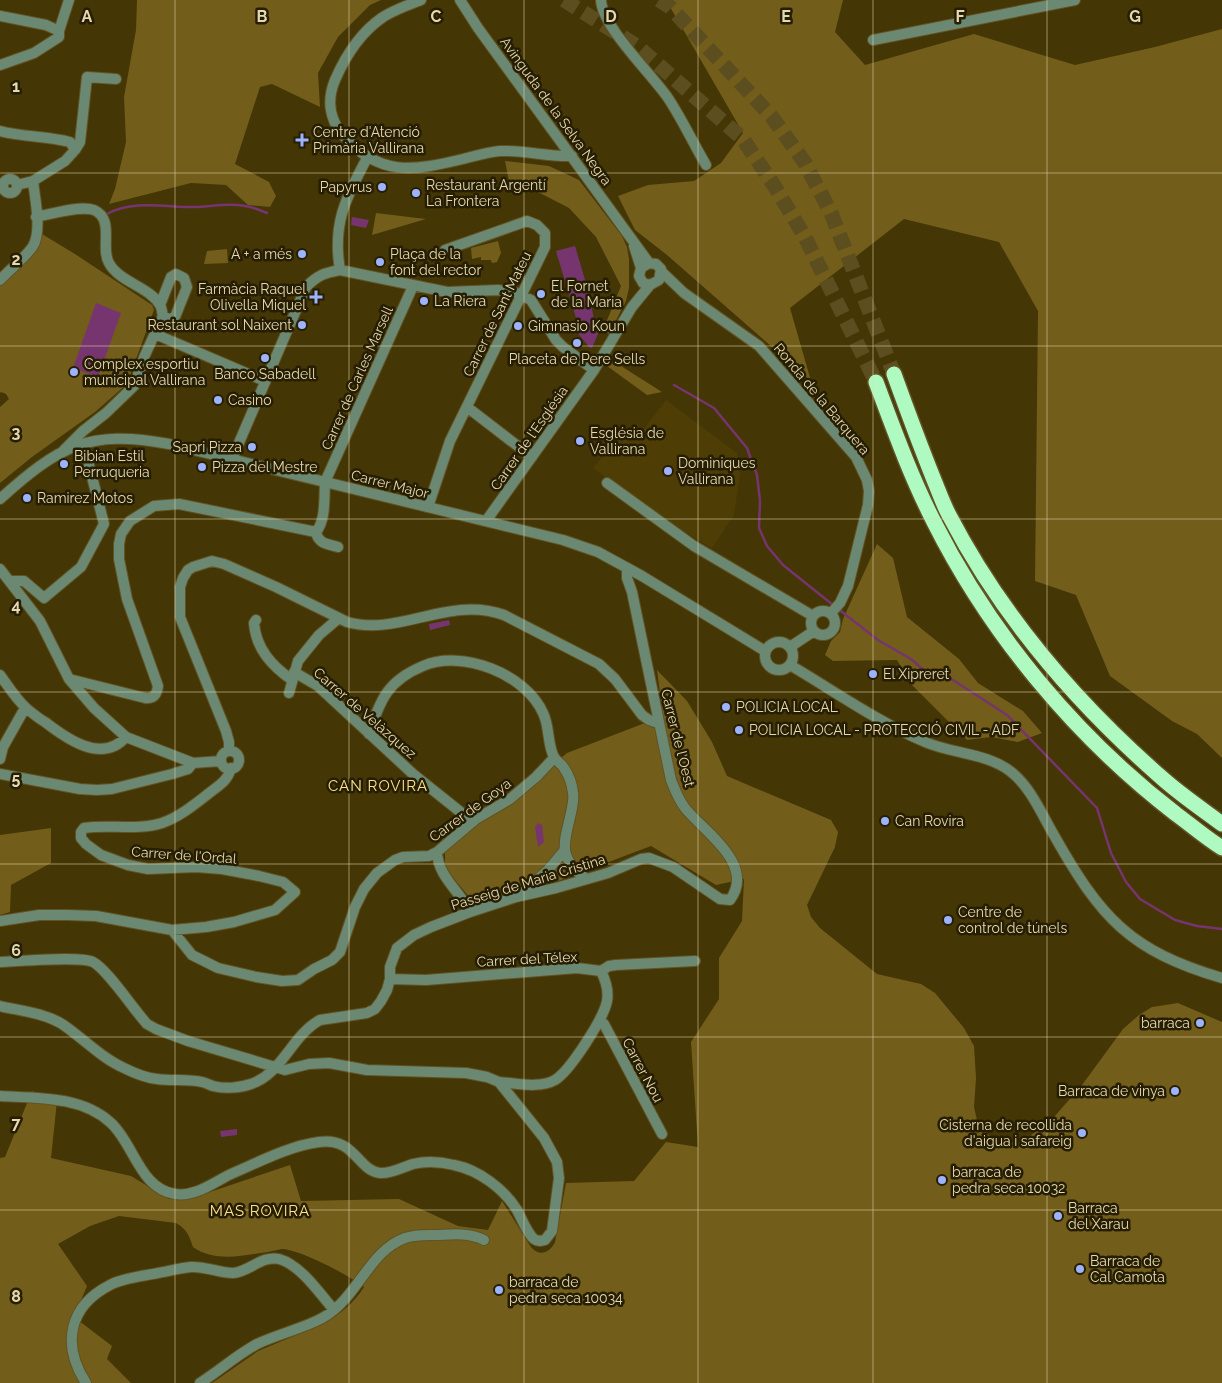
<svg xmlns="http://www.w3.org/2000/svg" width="1222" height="1383" font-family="Raleway,sans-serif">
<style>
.built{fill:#4e3e06}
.green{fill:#725d1b}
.water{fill:#773570}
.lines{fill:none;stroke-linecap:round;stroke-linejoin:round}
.stream{stroke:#773570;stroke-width:2.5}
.motorway-tunnel{stroke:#5c4e1f;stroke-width:15;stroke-dasharray:15 8;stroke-linecap:butt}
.minor-casing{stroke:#615324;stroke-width:12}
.tertiary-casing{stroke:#615324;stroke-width:12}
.motorway-casing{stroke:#615324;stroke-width:18}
.minor{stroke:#6b8972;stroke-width:10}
.tertiary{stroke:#6b8972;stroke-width:10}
.motorway{stroke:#aefac0;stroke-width:15}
.grid{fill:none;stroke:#e6d8b0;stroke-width:1;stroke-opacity:0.55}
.poi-dot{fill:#9eb3fd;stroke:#261e03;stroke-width:2}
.labels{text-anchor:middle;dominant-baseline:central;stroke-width:5;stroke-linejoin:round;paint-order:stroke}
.street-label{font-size:14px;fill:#e6d8b0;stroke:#261e03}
.poi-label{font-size:14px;fill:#e6d8b0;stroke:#261e03;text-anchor:start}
.neighbourhood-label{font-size:15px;letter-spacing:1px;fill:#fee18d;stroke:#261e03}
.grid-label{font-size:16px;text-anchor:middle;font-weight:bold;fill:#e6d8b0;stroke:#261e03;stroke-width:5;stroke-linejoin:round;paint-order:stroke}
</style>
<rect width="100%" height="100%" fill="#443605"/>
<path class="built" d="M666 400 737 453 740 474 734 515 712 548 663 519 593 468 606 453 605 452 611 444 605 440 614 429 631 442 636 436 638 437Z"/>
<path class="green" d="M137 0H381L370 5 338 37 318 73 320 107 272 84 260 87 235 164 269 182 276 196 270 207 248 205 226 185 191 183 109 204 115 189 126 142 124 97 136 30Z
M666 0H843L835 32 865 65 974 34 1075 65 1155 47 1222 29V758L1197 734 1172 721 1110 676 1076 595 1035 581 1038 311 999 242 904 219 790 308 811 381 667 255 635 230 618 196 648 185 694 181 721 163 743 133Z
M505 161 549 166 579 180 622 236 627 247 629 259V288L626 301 609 334 603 330 621 286 596 237 569 208 536 191 511 192Z
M376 213 426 219 372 235Z
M42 234 75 254 152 305 154 310 127 384 95 412 32 457 0 483V407L9 399 6 394 1 392 0 393V285L25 259Z
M498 241 501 253 497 262 492 263 491 260H481V257L472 259 471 248Z
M227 249 228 263 204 264 207 251Z
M610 359 662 392 647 395 607 366Z
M877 544 893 558 907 617 959 659 978 683 1023 711 1042 733 1018 742 991 737 967 740 911 684 897 660 833 661 825 655 831 641 840 632 843 619Z
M657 670 687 701 712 742 727 776 831 820 838 832 835 847 807 905 811 917 820 928 877 974 921 984 935 993 964 1028 974 1046 976 1078 974 1107 977 1120 987 1134 1001 1141 1021 1143 1054 1117 1082 1085 1123 1029 1139 1015 1152 1007 1178 1003 1222 1022V1383H212L258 1351 325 1323C341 1313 354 1303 364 1287 347 1274 304 1252 284 1249 279 1249 274 1251 268 1252 244 1255 215 1263 193 1247 189 1236 188 1230 176 1223L119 1216 90 1226 58 1244 87 1286 74 1317 112 1346 107 1359 131 1383H0V1158L5 1157 32 1091 57 1101 51 1158 131 1176 169 1199 192 1198 290 1165 301 1201 399 1199 458 1226 488 1230 502 1201 531 1247C539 1257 550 1253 555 1242L566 1183 634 1181 666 1142 698 1147 691 1042 719 999V958L742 921 744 879 716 885 651 846 561 880 475 904 445 868V849L472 822 508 803 567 753 663 716Z
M51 828V863L11 885 10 912 0 915V835Z"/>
<path class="water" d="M352 217 369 220 366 228 351 225Z
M575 246 591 300C592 310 593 321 600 329L592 348 589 347 576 331V318L556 251Z
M96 303 121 313 98 377 73 368Z
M449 620 450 625 430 630 429 624Z
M538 823 542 825 544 842 538 847 535 827Z
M237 1129V1135L221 1137 220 1131Z"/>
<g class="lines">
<path class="stream" d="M107 214C135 199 168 208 199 207 214 206 229 203 245 206 252 207 260 210 267 213
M674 385 714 408 747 448 757 475 760 501 759 528 767 546 783 565 833 605
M837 608 878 640 911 659 927 673 953 680 1007 715 1097 808 1111 853 1126 882 1140 899 1175 920 1197 926 1222 929"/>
<path class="motorway-tunnel" d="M564 0 637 46 743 139 775 187 805 237 876 382
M659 0 670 7 772 117 805 163 831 213 894 374"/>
<defs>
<path id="minor" d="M421 0C408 5 394 10 383 17 361 32 345 57 335 80 327 99 329 118 342 134 378 177 413 171 463 159 475 156 487 152 500 151 524 150 548 157 572 156
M460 0 478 28 649 263
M601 0C602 27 651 73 668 98 682 119 693 143 706 165
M0 16 46 25 59 31V37L34 53 0 65
M59 31 69 0
M873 40 1075 0
M0 131C23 137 46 136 70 142L75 150 65 161 33 181 17 185
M75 150 80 142 87 77 116 79
M3 186a7 7 0 1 1 14 0a7 7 0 1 1-14 0Z
M36 217C51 214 81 205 94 210 115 219 100 248 109 263 119 282 150 287 160 305 162 308 162 313 163 316L145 355 134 386 106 413 83 431 64 450
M634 246 641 268 639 276 643 283 650 285
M340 270C332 223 346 198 367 158
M661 271 684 293 759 346 856 457 867 480 869 491 868 505 848 586 840 603 831 613
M0 280C8 271 27 256 33 246 42 231 35 199 33 181
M160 305 171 277 176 274 184 278 187 287 175 317 169 319 163 316
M155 334 265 381
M467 407 532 457
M232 459 306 287C318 275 324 273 340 270L447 292 498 290 514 292 531 300 556 340 563 347 594 370
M607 483 694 546 813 616
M428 507 450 441 545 247V233L537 225 527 221 445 250
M486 521 594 370 632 307 650 285 659 280 661 269 656 264 649 263 641 268
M316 532C326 520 324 498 325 482L413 286
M316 532C318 544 328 544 338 547
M0 569 40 621 69 679 94 708 126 737 193 763 221 761
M10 581H24L44 598 81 567 104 524 89 465
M811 623a12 12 0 1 1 24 0a12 12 0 1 1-24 0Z
M256 620 254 623C256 649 272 666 292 680
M790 647 814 631
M294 672 318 686 413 774 473 822
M0 675C8 686 16 699 26 708 32 713 38 718 45 722 67 739 102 764 126 737
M69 679 145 698C154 699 157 694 158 686L127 599 119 559V544L121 534 130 521 154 506 179 504 316 532
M289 693 298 661 319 635 339 618
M369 734C381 699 387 681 423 666 462 649 526 674 543 713 550 727 547 744 554 757 556 761 562 764 564 768 569 775 572 784 573 793 574 798 573 803 572 808 566 840 554 855 586 879
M229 751V742L226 731 180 617V587L183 578 188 570 193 567 212 561 224 564 276 587 347 622C399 637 448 595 504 615L599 664 615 679 642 715 649 720 658 723
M221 760a9 9 0 1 1 18 0a9 9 0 1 1-18 0Z
M0 759 3 747 25 708
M0 774 80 789 97 790 112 789 172 774 188 769 193 763
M437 852C438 877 460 891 470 912
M521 894 548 870 564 851
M0 921 39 915H67L96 916 172 930 206 927 234 922 275 910 295 892 283 882 259 876 222 869 196 867 148 869 128 865 101 855 86 844 81 838V832L84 828C109 824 137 831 162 823 179 817 194 805 208 794 218 786 228 781 231 768
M172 930 192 955 218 968 256 977 282 981 298 980 314 969 332 960 340 952 355 907 364 889 377 873 395 860 403 857 429 856 437 852 476 819 510 799 536 777 554 758
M0 962C18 961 81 956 93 962 107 969 134 1010 147 1024L156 1029 188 1041 285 1070 309 1064 329 1063 367 1070 466 1073 487 1077 499 1082 544 1138 557 1162 559 1178 552 1231 545 1240C541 1241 538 1242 534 1239 527 1233 522 1219 517 1210 504 1189 479 1170 454 1165 441 1162 426 1161 413 1164 403 1167 391 1174 380 1173 357 1170 355 1137 319 1142 289 1146 259 1162 231 1174 214 1182 196 1197 175 1194 140 1189 134 1144 111 1123 82 1096 37 1098 0 1096
M601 971 609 966 616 965 695 961
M390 979 426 980 577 968 601 971C606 981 609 990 607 1001 604 1018 570 1071 555 1080 539 1089 516 1083 499 1082
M0 1006C21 1011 44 1013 62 1024 83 1038 101 1058 124 1068 134 1073 146 1078 157 1079 172 1081 188 1079 202 1082 206 1083 210 1085 213 1086 224 1089 240 1088 251 1084 282 1074 292 1035 320 1020L367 1013 375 1009 381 1001 387 990 390 979V967L397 948 414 935 431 927 470 912 516 897 556 888 608 873 641 859 649 858 673 867 720 899 730 900C756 864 704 832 685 808 678 799 675 790 671 780L632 592 627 578V568
M599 1021 604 1024 662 1134
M86 1383C61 1344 69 1306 110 1285 122 1278 144 1276 158 1273 169 1271 180 1268 191 1267 205 1266 219 1273 233 1273 249 1272 262 1255 279 1259 301 1265 320 1294 334 1310
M200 1383C220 1370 237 1355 257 1344 278 1334 305 1328 324 1317 358 1297 369 1251 405 1238 416 1234 428 1235 439 1235 455 1234 470 1233 484 1240"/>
<path id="tertiary" d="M0 499C59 446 88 429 169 444L563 540 598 552 642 576 765 651
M765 656a14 14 0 1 1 28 0a14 14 0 1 1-28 0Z
M790 665C834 691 878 722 925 742 953 754 986 753 1010 771 1031 787 1042 815 1055 837 1101 918 1130 951 1222 978"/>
<path id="motorway" d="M894 374C907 410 920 445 934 480 939 492 943 504 949 515 1002 617 1076 703 1162 778 1181 795 1202 809 1222 824
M876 382C894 430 911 477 934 522 991 635 1076 737 1176 814 1191 825 1206 838 1222 848"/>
</defs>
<use href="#minor" class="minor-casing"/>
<use href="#tertiary" class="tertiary-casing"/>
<use href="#motorway" class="motorway-casing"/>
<use href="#minor" class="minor"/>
<use href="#tertiary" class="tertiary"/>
<use href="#motorway" class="motorway"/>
</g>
<path class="grid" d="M175 0V1383M349 0V1383M524 0V1383M698 0V1383M873 0V1383M1047 0V1383M0 173H1222M0 346H1222M0 519H1222M0 692H1222M0 864H1222M0 1037H1222M0 1210H1222"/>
<g class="poi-dot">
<path d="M299.5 132.5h5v5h5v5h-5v5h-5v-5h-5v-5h5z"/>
<circle cx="382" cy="187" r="5"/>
<circle cx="416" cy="193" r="5"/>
<circle cx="302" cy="254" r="5"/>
<circle cx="380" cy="262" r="5"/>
<circle cx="541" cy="294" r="5"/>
<path d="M313.5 289.5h5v5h5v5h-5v5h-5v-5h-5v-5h5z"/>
<circle cx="424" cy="301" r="5"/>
<circle cx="302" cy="325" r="5"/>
<circle cx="518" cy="326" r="5"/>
<circle cx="577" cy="343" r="5"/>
<circle cx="265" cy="358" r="5"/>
<circle cx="74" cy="372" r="5"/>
<circle cx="218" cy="400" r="5"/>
<circle cx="580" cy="441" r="5"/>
<circle cx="252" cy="447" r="5"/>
<circle cx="64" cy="464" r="5"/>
<circle cx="202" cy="467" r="5"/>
<circle cx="668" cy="471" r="5"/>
<circle cx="27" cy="498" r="5"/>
<circle cx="873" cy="674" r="5"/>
<circle cx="726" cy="707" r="5"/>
<circle cx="739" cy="730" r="5"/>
<circle cx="885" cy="821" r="5"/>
<circle cx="948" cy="920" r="5"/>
<circle cx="1200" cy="1023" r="5"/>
<circle cx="1175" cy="1091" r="5"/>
<circle cx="1082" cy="1133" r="5"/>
<circle cx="942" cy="1180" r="5"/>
<circle cx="1058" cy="1216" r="5"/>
<circle cx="1080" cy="1269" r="5"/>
<circle cx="499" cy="1290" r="5"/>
</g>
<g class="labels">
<g class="street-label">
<text transform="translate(556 111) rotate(54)">Avinguda de la Selva Negra</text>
<text transform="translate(497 314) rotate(-64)">Carrer de Sant Mateu</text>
<text transform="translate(357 378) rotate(-66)">Carrer de Carles Marsell</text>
<text transform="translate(822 399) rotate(50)">Ronda de la Barquera</text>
<text transform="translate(529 438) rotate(-55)">Carrer de l'Església</text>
<text transform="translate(390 484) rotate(14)">Carrer Major</text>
<text transform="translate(365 713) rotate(41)">Carrer de Velàzquez</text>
<text transform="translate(678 738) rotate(76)">Carrer de l'Oest</text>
<text transform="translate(470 810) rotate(-36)">Carrer de Goya</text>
<text transform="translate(184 855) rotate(4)">Carrer de l'Ordal</text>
<text transform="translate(528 882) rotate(-17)">Passeig de Maria Cristina</text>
<text transform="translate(527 959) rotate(-3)">Carrer del Télex</text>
<text transform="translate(643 1070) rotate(62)">Carrer Nou</text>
</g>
<g class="poi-label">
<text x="313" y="132">Centre d'Atenció<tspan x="313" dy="16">Primària Vallirana</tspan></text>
<text x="426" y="185">Restaurant Argentí<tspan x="426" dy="16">La Frontera</tspan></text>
<text x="372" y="187" text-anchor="end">Papyrus</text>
<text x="292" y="254" text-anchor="end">A + a més</text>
<text x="390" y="254">Plaça de la<tspan x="390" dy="16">font del rector</tspan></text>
<text x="551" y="286">El Fornet<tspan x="551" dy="16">de la Maria</tspan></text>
<text x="306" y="289" text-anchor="end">Farmàcia Raquel<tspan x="306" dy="16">Olivella Miquel</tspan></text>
<text x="434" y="301">La Riera</text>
<text x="292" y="325" text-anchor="end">Restaurant sol Naixent</text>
<text x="528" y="326">Gimnasio Koun</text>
<text x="577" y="359" text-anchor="middle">Placeta de Pere Sells</text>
<text x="84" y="364">Complex esportiu<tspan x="84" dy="16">municipal Vallirana</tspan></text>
<text x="265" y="374" text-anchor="middle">Banco Sabadell</text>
<text x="228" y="400">Casino</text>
<text x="590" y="433">Església de<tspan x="590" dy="16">Vallirana</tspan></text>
<text x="242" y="447" text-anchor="end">Sapri Pizza</text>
<text x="74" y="456">Bibian Estil<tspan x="74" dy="16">Perruqueria</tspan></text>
<text x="678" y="463">Dominiques<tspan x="678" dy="16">Vallirana</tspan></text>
<text x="212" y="467">Pizza del Mestre</text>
<text x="37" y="498">Ramirez Motos</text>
<text x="883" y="674">El Xipreret</text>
<text x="736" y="707">POLICIA LOCAL</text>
<text x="749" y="730">POLICIA LOCAL - PROTECCIÓ CIVIL - ADF</text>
<text x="895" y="821">Can Rovira</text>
<text x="958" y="912">Centre de<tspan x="958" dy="16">control de túnels</tspan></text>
<text x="1190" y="1023" text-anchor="end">barraca</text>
<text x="1165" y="1091" text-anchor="end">Barraca de vinya</text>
<text x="1072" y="1125" text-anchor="end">Cisterna de recollida<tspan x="1072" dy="16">d'aigua i safareig</tspan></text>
<text x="952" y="1172">barraca de<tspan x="952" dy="16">pedra seca 10032</tspan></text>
<text x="1068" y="1208">Barraca<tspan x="1068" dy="16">del Xarau</tspan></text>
<text x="1090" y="1261">Barraca de<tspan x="1090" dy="16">Cal Camota</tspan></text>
<text x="509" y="1282">barraca de<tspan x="509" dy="16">pedra seca 10034</tspan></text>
</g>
<g class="neighbourhood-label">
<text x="378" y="786">CAN ROVIRA</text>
<text x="260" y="1211">MAS ROVIRA</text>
</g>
</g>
<g class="grid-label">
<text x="87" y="22">A</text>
<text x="262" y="22">B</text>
<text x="436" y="22">C</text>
<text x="611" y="22">D</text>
<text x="786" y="22">E</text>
<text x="960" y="22">F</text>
<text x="1135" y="22">G</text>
<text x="16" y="92">1</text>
<text x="16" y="265">2</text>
<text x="16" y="438">3</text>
<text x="16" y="611">4</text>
<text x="16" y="784">5</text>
<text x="16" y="956">6</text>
<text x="16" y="1129">7</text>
<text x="16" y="1302">8</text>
</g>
</svg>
